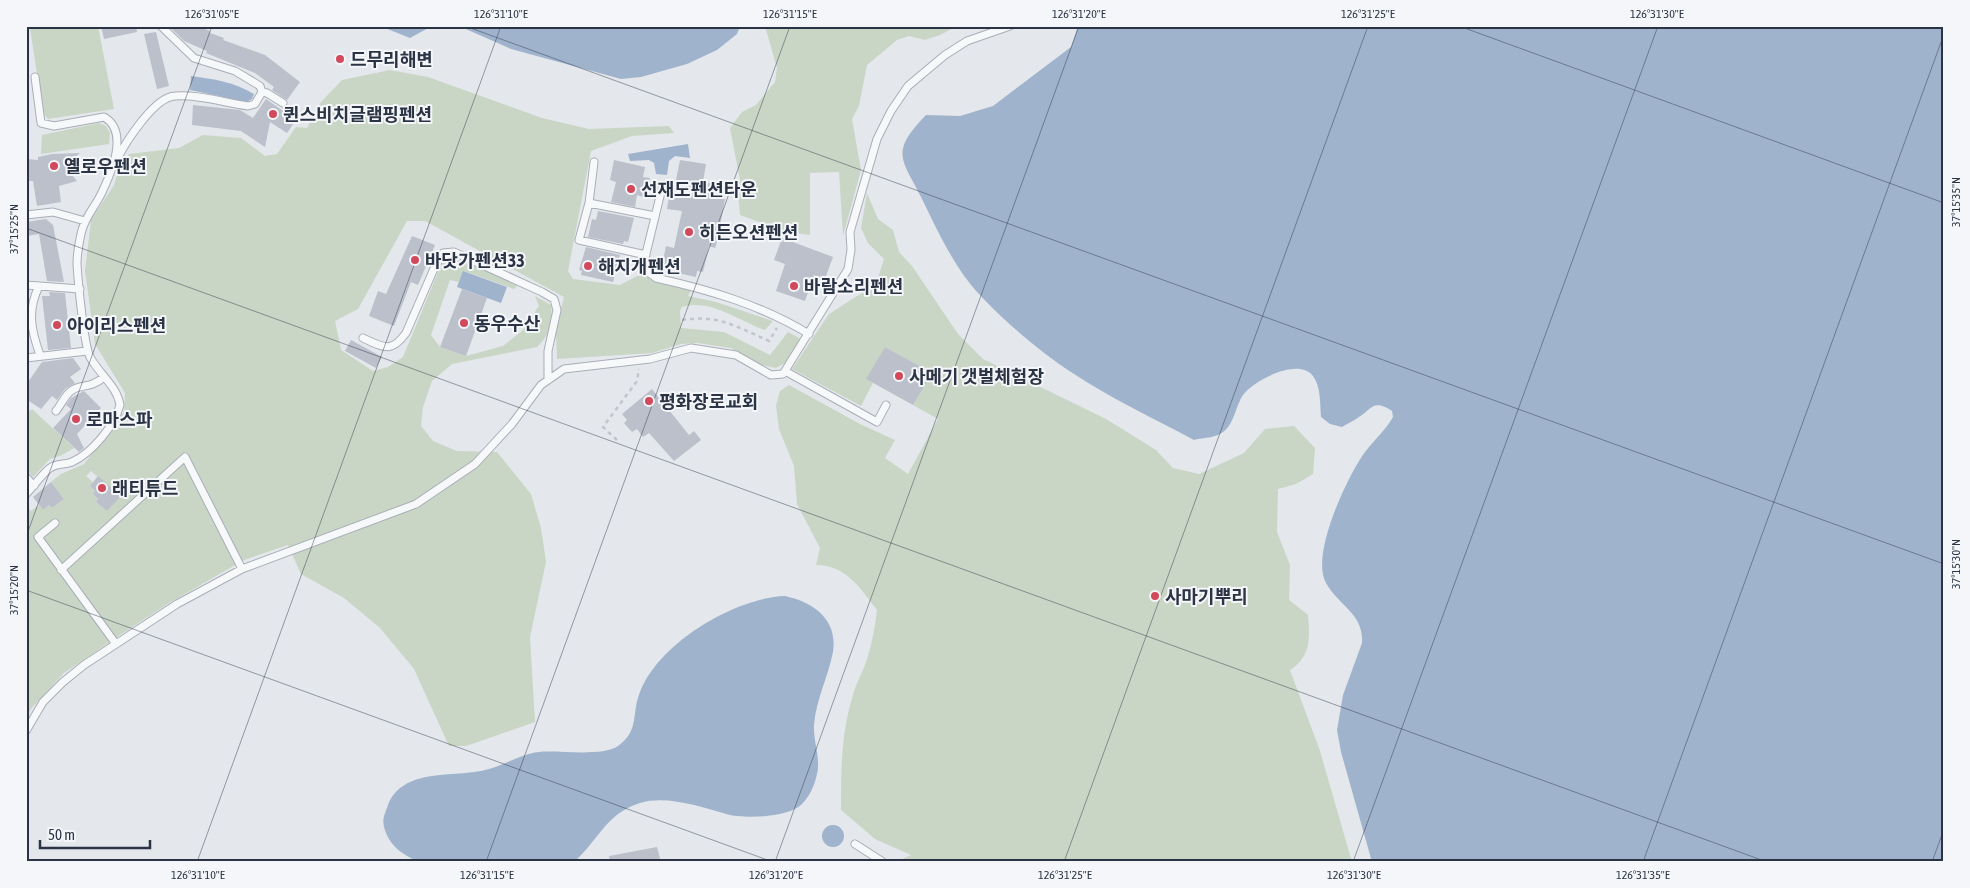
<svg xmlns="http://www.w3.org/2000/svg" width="1970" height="888" font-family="'Asap Condensed','Noto Sans KR',sans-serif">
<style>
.green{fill:#c9d6c5;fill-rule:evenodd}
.water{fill:#9fb4cc}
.building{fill:#bbc0ca}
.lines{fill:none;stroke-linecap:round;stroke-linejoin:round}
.service-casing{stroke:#a9aeb7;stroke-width:9}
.path{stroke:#c2c5cb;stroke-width:2.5;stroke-dasharray:4 4;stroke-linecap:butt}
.service{stroke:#f7f8fa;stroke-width:7}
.ticks{fill:none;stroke:#2b3445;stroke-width:1;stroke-opacity:0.45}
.poi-dot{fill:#d1495b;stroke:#f4f6f9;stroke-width:2}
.labels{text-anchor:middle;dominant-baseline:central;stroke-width:4;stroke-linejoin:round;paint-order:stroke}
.poi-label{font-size:18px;font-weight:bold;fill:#2b3445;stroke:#f4f6f9;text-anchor:start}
.neatline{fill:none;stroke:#2b3445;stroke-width:2}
.ticks-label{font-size:12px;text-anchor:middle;fill:#2b3445}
</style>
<rect width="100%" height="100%" fill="#e4e7ec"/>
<path class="green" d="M32 26H98L114 109 48 119 43 113 30 28Z
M765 26H957L940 35 925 40 909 36 897 40 867 65 859 106 852 119 861 170 843 236 839 172 810 173V235L786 232 740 215 738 194 740 180 730 128 742 112 756 105 775 82 777 68Z
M390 70 428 77 542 118 589 129 669 126 674 133 632 136 591 151 568 271 573 279 620 285 641 274 692 289 688 296 716 302 773 321 765 330C739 321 710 298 682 307L680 311 681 328 724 332 770 355 788 332 801 339 785 363 776 368 762 365 731 348 698 343 681 344 652 353 557 359 556 331 564 297 425 221H407L358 309 335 321 341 350 373 371 388 367 403 357 443 260 448 256 519 284 514 289 464 271 459 282 450 280 431 335 440 347 466 356 503 346 522 331 539 306 535 296 551 305C553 322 550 335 537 347L452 364 432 381 423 407 421 426 433 441 457 451 497 452 531 494 541 528 546 562 530 637 535 722 466 746H449L414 669 380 628 344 598 301 574 288 545 244 560 169 603 123 633 64 673 30 710 26 720V505L31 511 39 505 43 510 49 505 52 508 64 499 51 482 61 474 84 464 124 412 125 393 95 344 85 271 91 220 114 185 119 168 129 154 179 148 203 135 241 138 265 156 277 154 296 127 307 128 321 102 342 80ZM91 471 120 496 107 511 96 502 98 499 93 494 95 491 90 486 93 482 86 476Z
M99 123 106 126 110 133 109 144 41 154 42 135Z
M867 193 878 219 893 230 899 252 912 266 958 334 983 359 1106 419 1156 450 1173 468 1199 474 1244 453 1265 429 1294 426 1315 448 1313 474 1296 484 1278 489 1277 532 1290 565 1289 600 1308 615C1310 637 1311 657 1290 670L1320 751 1352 862H896L911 855 875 839 841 810C841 771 841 733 853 695 856 683 863 672 867 659 872 643 875 627 877 610 860 588 846 565 816 565L820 548 797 504 794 466 779 429 776 406 780 391 789 385 860 424 895 440 885 458 908 474 938 419 913 405 931 373 885 347 867 379 873 383 861 406 792 369 829 314 876 284 884 259 868 243 861 228Z
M32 409 74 448 62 455 50 459 33 477 26 469V414Z"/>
<path class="water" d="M380 26H432L410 38Z
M459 26H740L737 34 717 50 687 64 641 77 621 79 511 49Z
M1078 26H1944V862H1372L1341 752 1337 730 1343 695 1362 643C1364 614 1339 606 1326 583 1310 555 1347 477 1365 452 1374 440 1385 431 1393 417L1392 411C1372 398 1372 410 1356 419 1352 422 1346 424 1342 427L1330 424 1321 417C1320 405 1321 386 1313 376 1299 357 1254 380 1243 395 1235 407 1234 427 1220 434 1213 438 1201 438 1194 440 1153 418 1110 398 1071 372 1041 353 1003 320 979 294 956 270 938 232 924 203 904 160 887 155 926 115L960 116 993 106 1071 47Z
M191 76C214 79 234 82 254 94L252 99 247 102 190 90Z
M688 144 690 158 675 156 669 161 667 175 656 174 654 163 649 160 630 161 628 154Z
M463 271 507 287 501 303 457 287Z
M785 596C813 602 838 619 833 652 828 677 816 700 814 725 813 741 821 758 817 774 815 784 810 796 802 804 788 818 744 819 726 814 701 807 667 795 640 803 605 814 599 840 574 862L417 861C400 853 389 845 384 827 382 818 385 814 388 805 403 767 454 778 485 770 504 766 520 754 539 752 559 750 602 757 618 746 640 730 631 714 640 692 659 643 734 598 785 596Z
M822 836a11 11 0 1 1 22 0a11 11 0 1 1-22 0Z"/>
<path class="building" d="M101 26H136L137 32 104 39Z
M169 26H197L210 31V33L224 38 223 40 265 55 300 82 287 100 272 90 274 87 255 73 206 53 207 51 184 41Z
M156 32 169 86 157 89 144 34Z
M266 99 296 120 287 133 270 122 265 147 241 131 192 125 193 105 240 110 253 118Z
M80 153 68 163 72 175 77 181 59 186 61 202 37 206 33 181H26V159L38 160V157L52 154Z
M614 160 645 167 643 177 650 178 646 198 637 195 635 207 611 202 616 182 610 180Z
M680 160 706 164 703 182 720 185 717 198 725 199 717 242 715 248 709 246 703 272 697 271 696 277 664 270V266H662L666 246 674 248 682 211 667 209 671 184 675 185Z
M598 211 634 218 628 242 624 241 623 244 588 237 592 219 596 220Z
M46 219 53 225 64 282 47 281 39 234 26 236V222Z
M412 236 435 245 418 285 411 282 394 326 369 316 378 291 386 294Z
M782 238 833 257 825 279 814 275 805 301 776 291 785 264 774 260Z
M586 247 620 255 613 282 581 275 582 271 579 270Z
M462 289 487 298 466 356 440 347Z
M49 292 65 293 71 348 48 350 42 296H50Z
M351 340 382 357 376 368 345 351Z
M885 347 932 373 913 405 866 379Z
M73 358 81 369 70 377 75 383 65 389 57 400 52 396 41 409 26 399V385L42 362Z
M652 389 689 435 694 431 701 440 674 461 649 433 643 437 637 429 632 432 624 423 627 420 622 414Z
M84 391 101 408 77 434 84 448 79 452 53 428 71 409 66 405 71 398Z
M98 476 121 496 107 511 96 502 98 499 93 494 95 491 90 486Z
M51 482 64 499 52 508 49 505 43 510 33 497Z
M657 847 661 862H610L609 856Z"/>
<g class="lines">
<defs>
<path id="service" d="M262 92 267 93 283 103
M117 159C126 142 154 97 175 96 197 94 226 103 248 106L255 104 262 92 260 86 235 71 194 58 161 26
M594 162 589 203 579 240 646 255
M662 188 644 262 648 272 656 278C710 290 761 305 809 334
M589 203 655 216
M26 215 53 212 85 221
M26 285 80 289
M39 286C27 311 31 330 40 355
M363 338C383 347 391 354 406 333L436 264 443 253 454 252 542 292 554 299 557 310 548 351V380
M26 358 87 351
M785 371 877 422 886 405
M56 411C61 405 65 395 71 391 80 383 89 390 104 377
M26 477 34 486
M26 494C34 486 41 475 50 468 57 463 65 465 72 462 92 453 115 425 120 405 117 386 99 374 90 357 84 345 78 281 77 264 77 254 79 243 81 234 84 217 97 205 103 190 112 171 129 131 104 117L54 126 41 123 35 77
M55 523 38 537 116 644
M61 570 185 457 242 569
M26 731 43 702 63 682 84 665 177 604 242 569 416 504 475 464 512 424 541 385 564 369 650 359 691 348 736 355 771 375 783 374 848 269 851 250 850 232 877 139 891 111 908 86 945 55 967 41 1010 26
M855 844 883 862"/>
</defs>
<use href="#service" class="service-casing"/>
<path class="path" d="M682 320C718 314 737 327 769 341L777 328
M617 440 603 427 637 381 639 369"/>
<use href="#service" class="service"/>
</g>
<path class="ticks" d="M465 26 1944 564M1459 26 1944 203M26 228 1767 862M26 537 212 26M26 590 773 862M197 862 501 26M486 862 790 26M775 862 1079 26M1064 862 1368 26M1353 862 1658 26M1643 862 1944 34M1932 862 1944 829"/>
<g class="poi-dot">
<circle cx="340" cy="59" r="5"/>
<circle cx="273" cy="114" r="5"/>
<circle cx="54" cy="166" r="5"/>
<circle cx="631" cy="189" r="5"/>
<circle cx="689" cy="232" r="5"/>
<circle cx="415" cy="260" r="5"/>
<circle cx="588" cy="266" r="5"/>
<circle cx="794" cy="286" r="5"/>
<circle cx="464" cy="323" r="5"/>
<circle cx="57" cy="325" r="5"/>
<circle cx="899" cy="376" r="5"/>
<circle cx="649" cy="401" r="5"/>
<circle cx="76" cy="419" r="5"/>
<circle cx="102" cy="488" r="5"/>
<circle cx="1155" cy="596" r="5"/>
</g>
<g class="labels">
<g class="poi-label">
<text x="350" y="59">드무리해변</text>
<text x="283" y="114">퀸스비치글램핑펜션</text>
<text x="64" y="166">옐로우펜션</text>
<text x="641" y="189">선재도펜션타운</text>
<text x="699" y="232">히든오션펜션</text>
<text x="425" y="260">바닷가펜션33</text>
<text x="598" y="266">해지개펜션</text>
<text x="804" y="286">바람소리펜션</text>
<text x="474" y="323">동우수산</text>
<text x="67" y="325">아이리스펜션</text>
<text x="909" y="376">사메기 갯벌체험장</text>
<text x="659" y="401">평화장로교회</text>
<text x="86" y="419">로마스파</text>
<text x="112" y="488">래티튜드</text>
<text x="1165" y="596">사마기뿌리</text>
</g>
</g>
<rect width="1970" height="888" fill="none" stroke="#f4f6f9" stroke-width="55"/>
<path d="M40 840v8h110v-8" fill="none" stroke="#2b3445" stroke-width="2.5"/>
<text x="48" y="840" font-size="15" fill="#2b3445" stroke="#f4f6f9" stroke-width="4" paint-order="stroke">50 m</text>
<rect x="28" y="28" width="1914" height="832" class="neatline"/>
<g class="ticks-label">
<text x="212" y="18">126°31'05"E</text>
<text x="501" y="18">126°31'10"E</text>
<text x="790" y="18">126°31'15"E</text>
<text x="1079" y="18">126°31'20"E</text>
<text x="1368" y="18">126°31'25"E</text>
<text x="1657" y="18">126°31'30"E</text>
<text transform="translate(1956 202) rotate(-90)" y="4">37°15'35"N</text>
<text transform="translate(14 229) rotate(-90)" y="4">37°15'25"N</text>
<text transform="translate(1956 564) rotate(-90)" y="4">37°15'30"N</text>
<text transform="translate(14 590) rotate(-90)" y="4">37°15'20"N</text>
<text x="198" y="879">126°31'10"E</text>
<text x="487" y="879">126°31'15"E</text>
<text x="776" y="879">126°31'20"E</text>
<text x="1065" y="879">126°31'25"E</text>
<text x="1354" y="879">126°31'30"E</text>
<text x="1643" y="879">126°31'35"E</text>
</g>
</svg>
